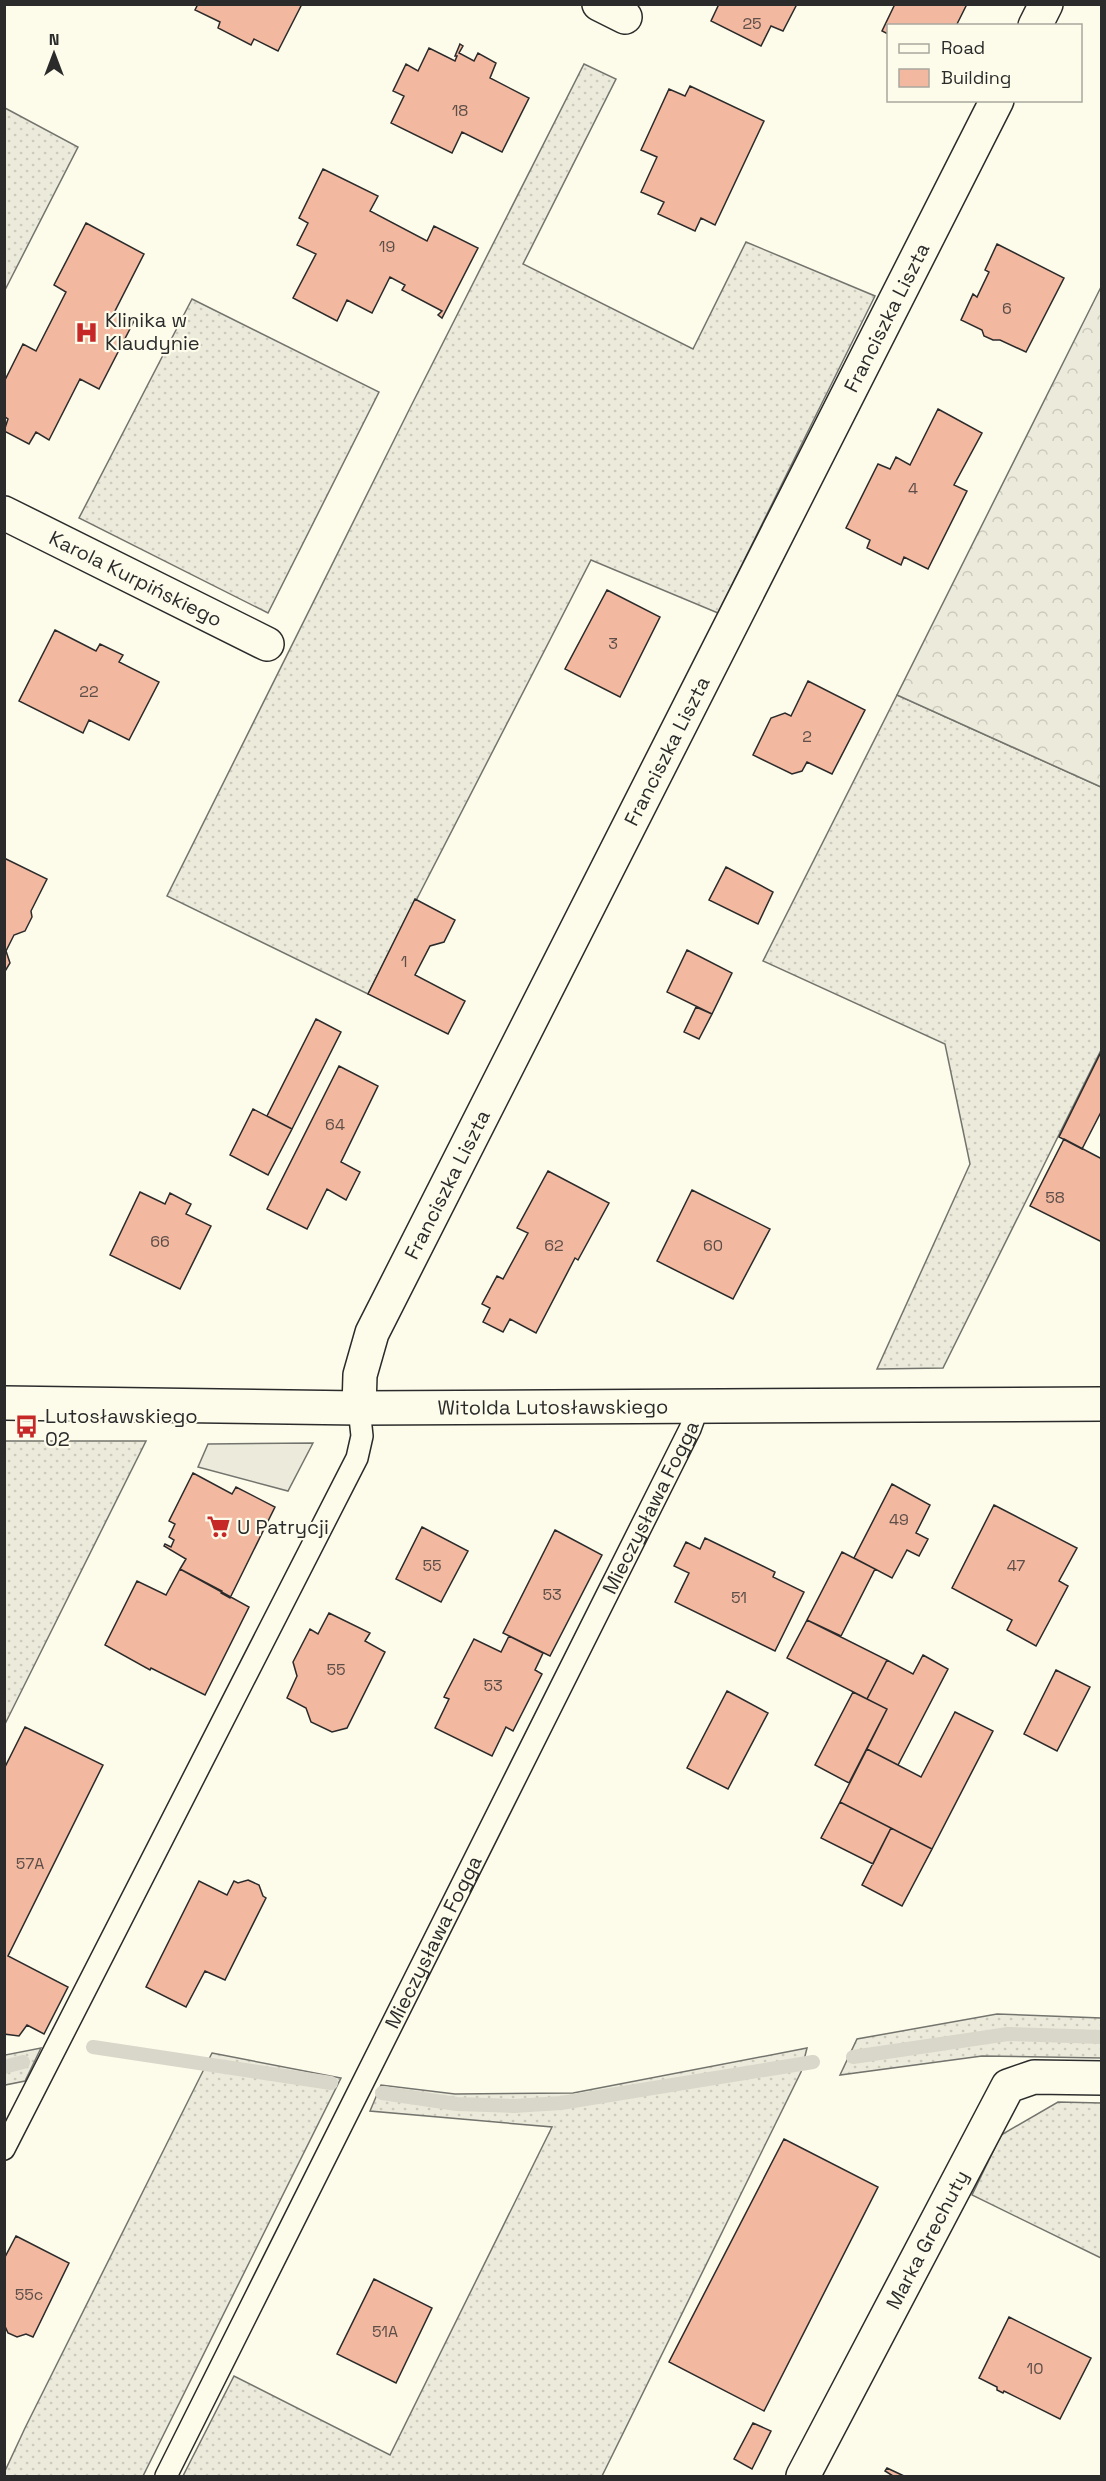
<svg xmlns="http://www.w3.org/2000/svg" width="1106" height="2481" font-family="'Space Grotesk',sans-serif">
<style>
.grass{fill:url(#grass-dots);stroke:#74746e;stroke-width:1.5}
.forest{fill:url(#forest-crowns);stroke:#74746e;stroke-width:1.5}
.parking{fill:#eceadb;stroke:#74746e;stroke-width:1.5}
.lines{fill:none;stroke-linecap:round;stroke-linejoin:round}
.stream{stroke:#d8d7c9;stroke-width:14}
.building{fill:#f2b8a0;stroke:#2b2b2b;stroke-width:1.5}
.lane-casing{stroke:#2b2b2b;stroke-width:24}
.street-casing{stroke:#2b2b2b;stroke-width:36}
.lane{stroke:#fdfbea;stroke-width:21}
.street{stroke:#fdfbea;stroke-width:33}
.labels{text-anchor:middle;dominant-baseline:central;stroke-width:4.5;stroke-linejoin:round;paint-order:stroke}
.number-label{font-size:16px;fill:#5d4e48}
.street-label{font-size:20px;fill:#2b2b2b;stroke:#fdfbea}
.poi-label{font-size:20px;fill:#2b2b2b;stroke:#fdfbea;text-anchor:start}
</style>
<defs>
<pattern id="grass-dots" width="8" height="8" patternUnits="userSpaceOnUse" patternTransform="scale(1.5)"><rect width="8" height="8" fill="#ecebdb"/><path d="M2 2h.1M6 6h.1" fill="none" stroke="#cbcabc" stroke-width="1.8" stroke-linecap="round"/></pattern>
<pattern id="forest-crowns" width="20" height="18" patternUnits="userSpaceOnUse" patternTransform="scale(1.5)"><rect width="20" height="18" fill="#ecebdb"/><path d="M2 6a3 3 0 1 1 6 0M12 15a3 3 0 1 1 6 0" fill="none" stroke="#cbcabc"/></pattern>
</defs>
<rect width="100%" height="100%" fill="#fdfbea"/>
<path class="grass" d="M584 64 616 79 523 264 693 349 746 242 875 296 718 613 591 560 368 994 167 896 410 408Z
M5 108 78 147 5 290Z
M192 299 379 392 268 613 79 518Z
M897 695 1101 787V1050L943 1368 877 1369 970 1164 945 1044 763 961Z
M5 1441H146L5 1724 4 1441Z
M997 2014 1101 2018V2058L982 2056 840 2075 857 2039Z
M41 2048 25 2081 5 2085V2055Z
M807 2048 801 2072 602 2476H183L234 2376 390 2455 552 2127 370 2111 381 2085 455 2094 573 2093Z
M212 2053 341 2078 143 2476H5V2471L25 2428Z
M1058 2102 1101 2103V2258L972 2195 1001 2135Z"/>
<path class="forest" d="M1101 287 1102 787H1101L897 695Z"/>
<path class="parking" d="M313 1443 288 1491 198 1467 208 1444Z"/>
<g class="lines">
<path class="stream" d="M93 2047 331 2083
M853 2057 1008 2034 1102 2037
M4 2067 23 2062
M382 2093 457 2104 514 2106 561 2103 813 2062"/>
</g>
<path class="building" d="M198 4H302L278 51 254 39 251 45 218 28 220 22 195 10Z
M719 4H797L783 31 771 26 761 46 711 21Z
M895 4H967L956 26H888V34L882 31Z
M460 44 463 46 459 53 474 61 478 53 496 63 490 78 529 98 502 152 462 132 452 153 391 123 404 96 393 91 406 64 418 71 429 48 455 61 457 56H455Z
M690 86 764 121 715 225 701 218 695 231 658 214 664 202 641 192 657 157 641 150 669 89 685 96Z
M323 169 378 196 370 211 427 241 434 226 478 248 442 318 438 315 442 311 402 290 405 285 390 277 372 313 347 300 337 321 293 298 316 254 297 245 308 223 299 218Z
M86 223 144 254 115 311 134 321 99 389 80 379 49 440 36 432 29 444 4 431 8 419 4 416V382L23 344 36 351 66 292 54 285Z
M997 244 1064 278 1026 352 1000 340H993L984 336 982 330 961 320 973 294 977 297 989 272 985 270Z
M938 409 982 433 954 485 967 491 928 569 904 557 901 565 867 548 870 540 846 528 878 464 890 469 896 457 910 465Z
M607 590 660 617 620 697 565 669Z
M55 630 96 651 100 644 123 655 119 662 159 682 129 740 89 720 83 733 19 701Z
M808 681 865 710 832 774 807 762 802 771 792 774 753 755 771 718 785 713 791 716Z
M4 858 47 879 31 911 32 917 25 931 14 935 6 951 10 963 4 973Z
M726 867 773 892 758 924 709 900Z
M415 899 455 920 444 942 430 946 415 975 465 1001 448 1034 368 994Z
M687 950 732 973 712 1014 667 992Z
M696 1007 712 1014 699 1039 684 1032Z
M316 1019 341 1032 292 1129 267 1116Z
M1102 1050V1110L1082 1149 1059 1137Z
M339 1066 378 1086 341 1162 360 1172 346 1200 327 1189 307 1229 267 1209Z
M253 1109 292 1129 268 1175 230 1155Z
M1064 1139 1102 1159V1242L1030 1206Z
M548 1171 609 1203 578 1260 575 1258 536 1333 510 1319 503 1332 483 1322 490 1308 482 1304 497 1276 503 1279 528 1233 517 1228Z
M692 1190 770 1229 733 1299 657 1261Z
M140 1192 165 1204 170 1193 191 1204 186 1214 211 1226 180 1289 110 1255Z
M193 1473 232 1494 236 1487 275 1507 230 1598 221 1593 222 1591 180 1569 186 1559 164 1546 165 1544 171 1547 174 1540 169 1537 175 1524 169 1521Z
M892 1484 930 1505 916 1533 928 1539 919 1556 907 1550 892 1578 854 1558Z
M994 1505 1077 1548 1059 1581 1068 1586 1036 1646 1007 1630 1012 1620 952 1588Z
M422 1527 468 1551 441 1602 396 1579Z
M555 1530 602 1555 550 1656 503 1633Z
M705 1538 775 1572 773 1577 804 1592 775 1651 675 1602 689 1573 674 1566 686 1542 700 1549Z
M842 1552 875 1569 841 1636 807 1620Z
M180 1569 249 1607 205 1695 151 1668 150 1670 105 1645 137 1581 166 1595Z
M329 1613 370 1633 365 1641 385 1652 347 1728 332 1732 311 1722 306 1708 287 1698 297 1676 293 1662 310 1629 318 1634Z
M807 1620 887 1660 867 1699 787 1658Z
M509 1636 543 1653 535 1670 542 1674 513 1731 506 1727 492 1756 435 1728 449 1699 444 1697 474 1639 501 1652Z
M923 1655 948 1669 898 1765 867 1749 887 1709 867 1699 887 1660 913 1674Z
M1056 1670 1090 1687 1057 1751 1024 1734Z
M727 1691 768 1713 728 1789 687 1768Z
M853 1692 887 1709 849 1783 815 1765Z
M955 1712 993 1731 932 1849 840 1802 867 1749 921 1777Z
M25 1727 103 1765 8 1956 68 1987 44 2034 27 2025 19 2036 4 2034V1769Z
M840 1802 891 1828 873 1864 821 1838Z
M891 1828 932 1849 902 1906 862 1885Z
M248 1880 259 1885 263 1896 266 1898 225 1980 205 1971 186 2007 146 1987 199 1881 227 1895 234 1881 238 1883Z
M784 2139 878 2187 764 2411 669 2362Z
M16 2236 69 2263 33 2337 26 2334 17 2337 8 2333 4 2324V2259Z
M374 2279 432 2308 396 2383 337 2354Z
M1009 2317 1091 2358 1060 2419 1004 2391 1003 2393 997 2390V2387L979 2378Z
M753 2423 771 2431 752 2469 734 2459Z
M887 2468 904 2476H893L885 2471Z"/>
<g class="lines">
<defs>
<g id="lane">
<path d="M4 2149 357 1458 362 1436 359 1408"/>
<path id="s1" d="M166 2476 690 1429 698 1407"/>
</g>
<g id="street">
<path d="M599 4 625 17"/>
<path d="M1035 26 1046 4"/>
<path id="s2" d="M4 513 267 644"/>
<path id="s3" d="M4 1403 359 1408 1102 1404"/>
<path id="s4" d="M359 1408 360 1375 372 1333 997 100"/>
<path id="s5" d="M803 2476 1008 2086 1034 2077 1102 2078"/>
</g>
</defs>
<use href="#lane" class="lane-casing"/>
<use href="#street" class="street-casing"/>
<use href="#lane" class="lane"/>
<use href="#street" class="street"/>
</g>
<defs>
<symbol id="hospital-bare" viewBox="-9 -9 18 18"><path d="M-5-5h3v3.5h4V-5h3V5h-3V1.5h-4V5h-3Z" fill="#c62828" stroke="#fdfbea" stroke-width="2.5" paint-order="stroke"/></symbol>
<symbol id="bus-bare" viewBox="-9 -9 18 18"><path d="M-5-6H5V4H4V6H2V4H-2V6H-4V4H-5ZM-3.5-4V0h7V-4ZM-3.5 1.2v1.5H-2V1.2ZM2 1.2v1.5H3.5V1.2Z" fill="#c62828" stroke="#fdfbea" stroke-width="2.5" paint-order="stroke"/></symbol>
<symbol id="supermarket-bare" viewBox="-9 -9 18 18"><path d="M-6-5.5h2.5l.6 2H6L4.5 2H-2.5L-4.4-4H-6ZM-1.5 3.2a1.3 1.3 0 1 0 .1 0ZM3 3.2a1.3 1.3 0 1 0 .1 0Z" fill="#c62828" stroke="#fdfbea" stroke-width="2.5" paint-order="stroke"/></symbol>
</defs>
<g fill-rule="evenodd">
<use href="#hospital-bare" x="70" y="316" width="33" height="33"/>
<use href="#bus-bare" x="10" y="1410" width="33" height="33"/>
<use href="#supermarket-bare" x="202" y="1510" width="33" height="33"/>
</g>
<g class="labels">
<g class="number-label">
<text x="752" y="23">25</text>
<text x="460" y="110">18</text>
<text x="387" y="246">19</text>
<text x="1007" y="308">6</text>
<text x="913" y="488">4</text>
<text x="613" y="643">3</text>
<text x="89" y="691">22</text>
<text x="807" y="736">2</text>
<text x="404" y="961">1</text>
<text x="335" y="1124">64</text>
<text x="1055" y="1197">58</text>
<text x="160" y="1241">66</text>
<text x="554" y="1245">62</text>
<text x="713" y="1245">60</text>
<text x="899" y="1519">49</text>
<text x="432" y="1565">55</text>
<text x="1016" y="1565">47</text>
<text x="552" y="1594">53</text>
<text x="739" y="1597">51</text>
<text x="336" y="1669">55</text>
<text x="493" y="1685">53</text>
<text x="30" y="1863">57A</text>
<text x="29" y="2294">55c</text>
<text x="385" y="2331">51A</text>
<text x="1035" y="2368">10</text>
</g>
<g class="street-label">
<text stroke="none"><textPath href="#s4" startOffset="1215">Franciszka Liszta</textPath></text>
<text stroke="none"><textPath href="#s2" startOffset="147">Karola Kurpińskiego</textPath></text>
<text stroke="none"><textPath href="#s4" startOffset="729">Franciszka Liszta</textPath></text>
<text stroke="none"><textPath href="#s4" startOffset="243">Franciszka Liszta</textPath></text>
<text stroke="none"><textPath href="#s3" startOffset="549">Witolda Lutosławskiego</textPath></text>
<text stroke="none"><textPath href="#s1" startOffset="1083">Mieczysława Fogga</textPath></text>
<text stroke="none"><textPath href="#s1" startOffset="597">Mieczysława Fogga</textPath></text>
<text stroke="none"><textPath href="#s5" startOffset="267">Marka Grechuty</textPath></text>
</g>
<g class="poi-label">
<text x="105" y="320">Klinika w<tspan x="105" dy="23">Klaudynie</tspan></text>
<text x="45" y="1416">Lutosławskiego<tspan x="45" dy="23">02</tspan></text>
<text x="237" y="1527">U Patrycji</text>
</g>
</g>
<rect width="1106" height="2481" fill="none" stroke="#2b2b2b" stroke-width="12"/>
<rect x="887" y="24" width="195" height="78" fill="#fdfbea" stroke="#a9a89e" stroke-width="1.5"/>
<rect x="899" y="44" width="30" height="9" fill="#fdfbea" stroke="#a9a89e" stroke-width="1.5"/>
<text x="941" y="54" font-size="18" fill="#2b2b2b">Road</text>
<rect x="899" y="69" width="30" height="18" fill="#f2b8a0" stroke="#a9a89e" stroke-width="1.5"/>
<text x="941" y="84" font-size="18" fill="#2b2b2b">Building</text>
<g transform="translate(54 54)" stroke="#fdfbea" stroke-width="4.5" paint-order="stroke">
<path d="M0-4.5L10 22L0 15L-10 22Z" fill="#2b2b2b"/>
<text y="-9" font-size="16" font-weight="bold" text-anchor="middle" fill="#2b2b2b">N</text>
</g>
</svg>
